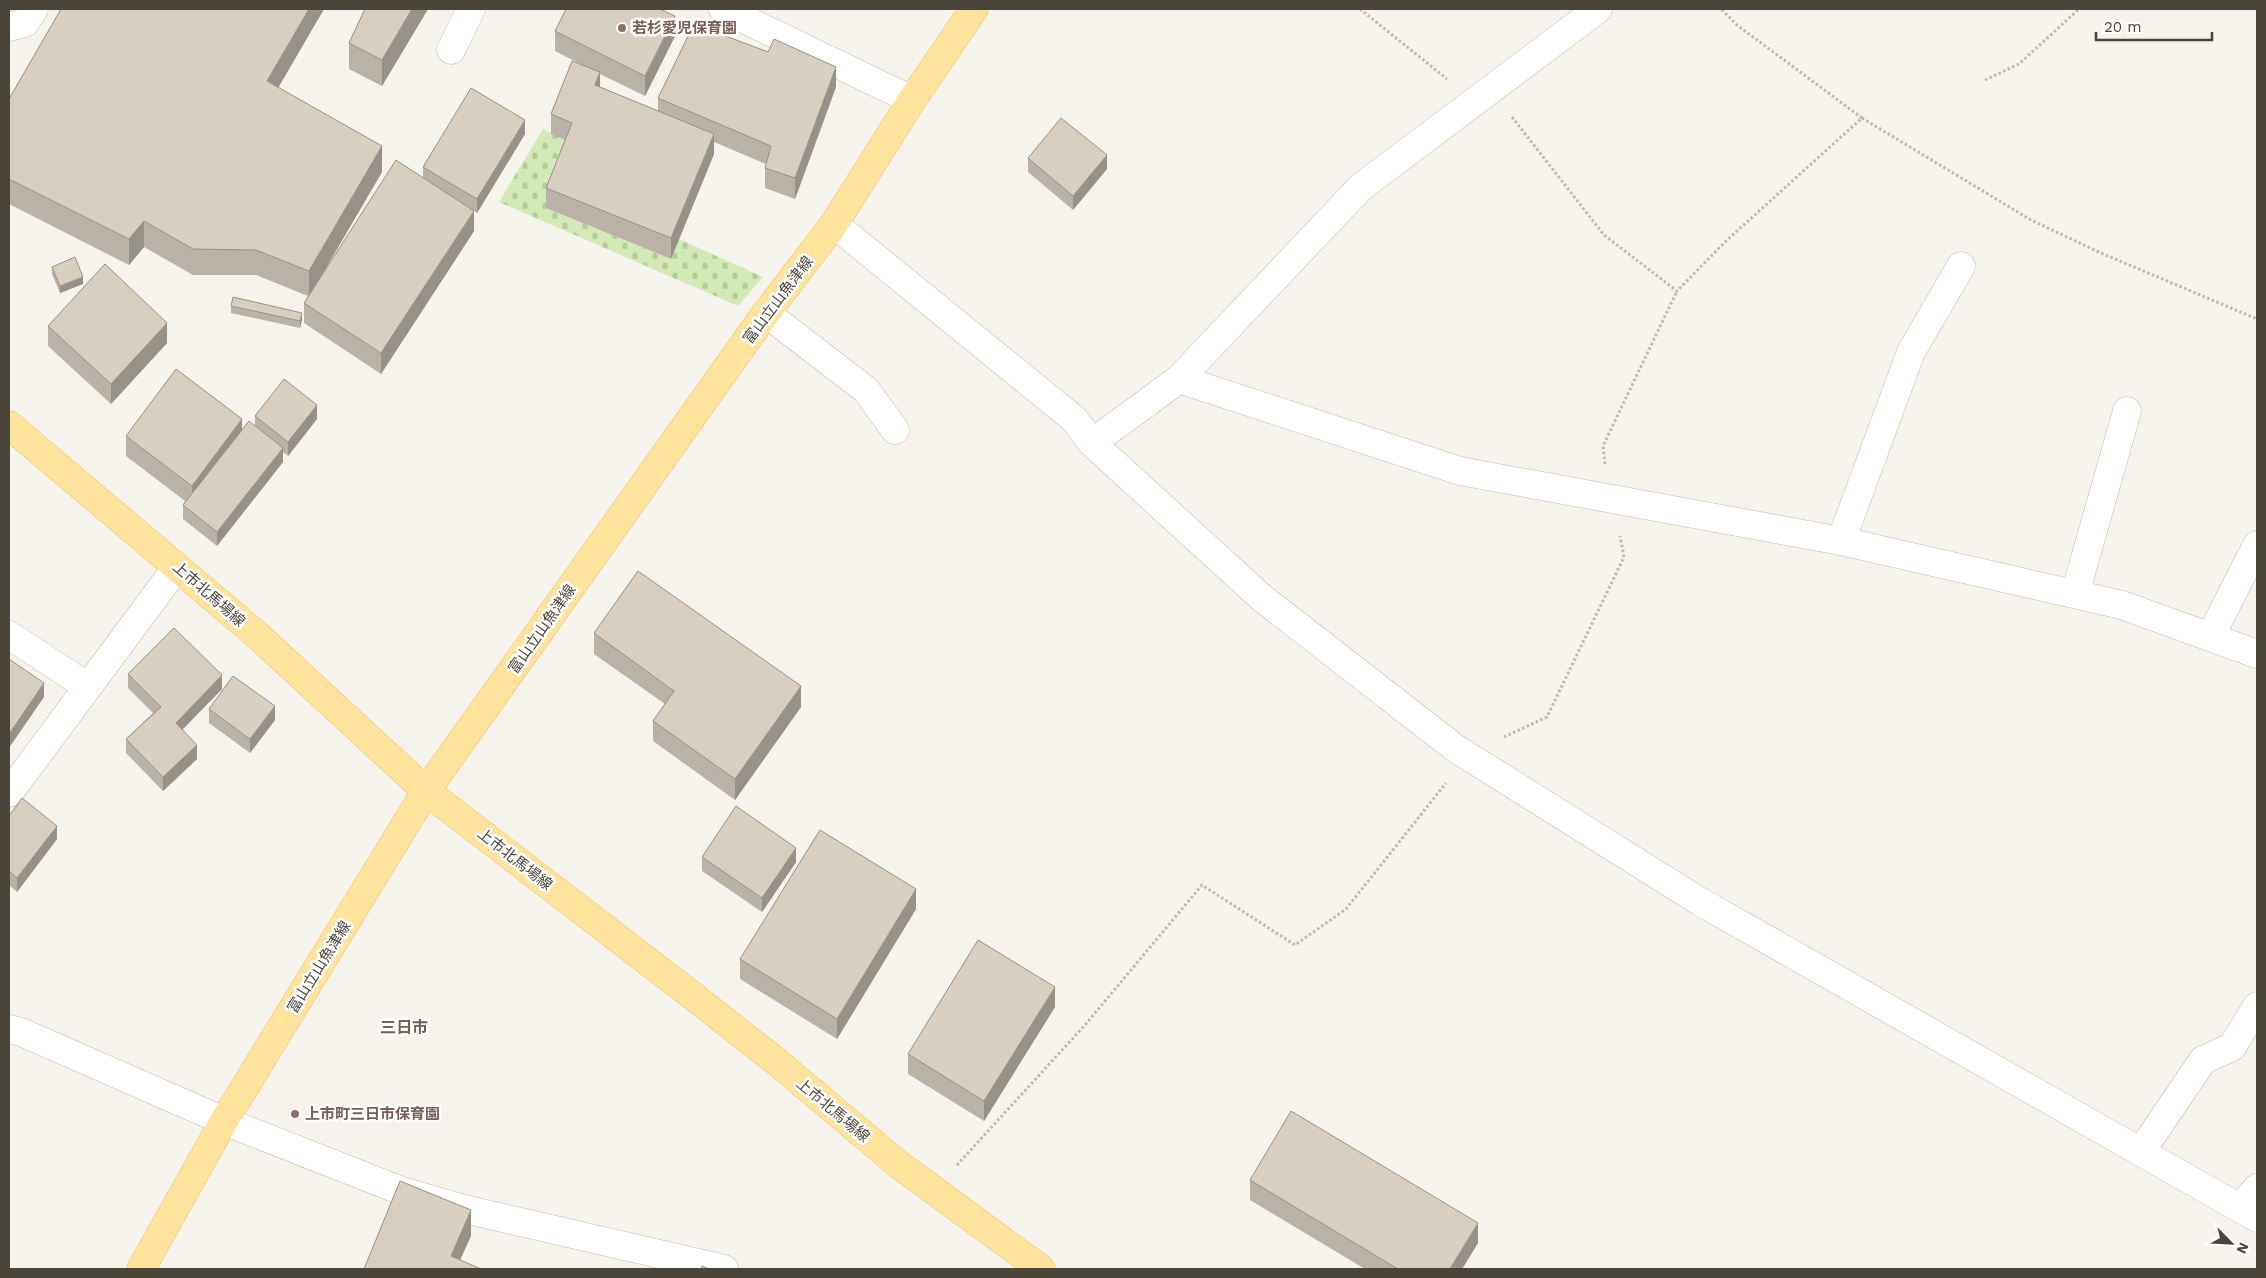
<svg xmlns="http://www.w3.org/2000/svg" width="2266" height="1278" font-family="'Work Sans','Noto Sans JP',sans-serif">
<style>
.cemetery{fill:url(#cemetery-stones)}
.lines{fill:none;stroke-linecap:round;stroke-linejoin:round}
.street-casing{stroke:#c2bbae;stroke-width:29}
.primary-casing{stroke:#e6c16a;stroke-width:29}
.path{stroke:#c4b79f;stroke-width:3;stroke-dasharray:2.5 2.5;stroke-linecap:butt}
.street{stroke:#fff;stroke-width:28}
.primary{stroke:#ffe39c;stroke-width:28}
.wall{fill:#bab2a6}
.shaded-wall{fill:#979187}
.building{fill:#d8cfc1;stroke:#979187}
.education-dot{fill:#8d6e63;stroke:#fff;stroke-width:2}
.labels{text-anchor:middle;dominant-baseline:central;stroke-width:5;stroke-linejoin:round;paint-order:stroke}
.education-label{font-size:15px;font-weight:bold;fill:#785e54;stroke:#fff;text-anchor:start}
.street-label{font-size:15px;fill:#4b4439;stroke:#fff}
.neighbourhood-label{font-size:16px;font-weight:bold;fill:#6e6250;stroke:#fff}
</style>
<defs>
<pattern id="cemetery-stones" width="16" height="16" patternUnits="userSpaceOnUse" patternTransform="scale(1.25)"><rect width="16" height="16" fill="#d2eab5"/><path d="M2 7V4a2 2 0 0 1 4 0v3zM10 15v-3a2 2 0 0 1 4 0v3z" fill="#b6ca9c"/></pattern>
</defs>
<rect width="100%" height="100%" fill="#f6f3ec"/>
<path class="cemetery" d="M543 129 572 143 546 208 671 259 679 239 763 277 738 306 499 202Z"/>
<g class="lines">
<defs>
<path id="street" d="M723 9 912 100
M9 27 25 23 34 9
M451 50 471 9
M834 224 1074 419 1092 443 1262 598 1455 748 1699 901 2257 1218
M766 313 866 390 895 430
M1179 379 1460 471 1841 541 2122 605 2257 654
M1092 443 1179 379 1361 187 1598 9
M1841 541 1911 352 1961 266
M2075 594 2127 411
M9 635 88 687
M2210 637 2257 545
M9 793 177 567
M9 1029 21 1032 224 1121 402 1191 460 1208 724 1269
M2142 1150 2203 1060 2232 1047 2257 1006
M2240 1208 2257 1188"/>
<path id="primary" d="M9 425 257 635 426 791 689 993 777 1062 898 1164 1041 1269
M141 1269 224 1121 426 791 766 313 834 224 912 100 974 9"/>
</defs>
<use href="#street" class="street-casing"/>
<use href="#primary" class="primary-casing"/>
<path class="path" d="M1360 9 1447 79
M1985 80 2019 64 2079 9
M1512 117 1604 235 1677 291 1727 240 1862 118 1737 25 1721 9
M1862 118 2031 220 2101 253 2257 319
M1605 464 1603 446 1677 291
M1504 737 1547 717 1624 557 1620 536
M957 1165 1085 1025 1202 885 1295 945 1346 909 1446 783"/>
<use href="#street" class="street"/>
<use href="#primary" class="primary"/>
</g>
<path class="wall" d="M61 9H324L278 87 382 172 323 273 423 178V167L525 134 477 213 474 211V231L381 374 304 323V303L308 296 256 275H193L144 247 129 265 9 204V99Z
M365 9H428L382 86 349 69V43Z
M555 31 675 36 645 96 600 74V88L658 111V98L836 87 795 199 765 188V168L766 164 714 142V154L671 259 546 208V188L565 140 551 134V114L582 65 555 51Z
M1028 158 1107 169 1073 210 1028 172Z
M52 267 83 284 60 293 52 274Z
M231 306 302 320 300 328 231 313Z
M48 326 167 343 111 404 48 346Z
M255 416 317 419 288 456 283 452V462L217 546 183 519V505L185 501 126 456V436L242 429 255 426Z
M594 633 801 707 735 800 653 741V721L665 704 594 654Z
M128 674 222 689 182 730 197 759 163 791 126 753V739L153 713 128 688Z
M209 709 275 720 250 753 209 723Z
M9 816 57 839 17 892 9 885Z
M702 857 796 862 762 912 702 871Z
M916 909 837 1039 740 979V959Z
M1055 1007 984 1121 908 1074V1054Z
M1250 1180 1478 1243 1462 1269H1365L1250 1200Z"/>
<path class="shaded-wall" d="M309 9H324L267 107V81Z
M412 9H428L382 86V60Z
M675 16V36L645 96V76Z
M836 67V87L795 199V178Z
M600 72V92L595 85Z
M525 120V134L477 213V199Z
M714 134V154L671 259V238Z
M382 146V172L309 297V271Z
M1107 155V169L1073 210V196Z
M474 211V231L381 374V353Z
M144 221V247L129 265V239Z
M83 277V284L60 293V286Z
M302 313V320L300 328V321Z
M167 323V343L111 404V384Z
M317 405V419L288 456V442Z
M242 419V440L192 507V486Z
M283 448V462L217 546V532Z
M222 675V689L176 736V723Z
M44 683V697L9 748V734Z
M801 686V707L735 800V779Z
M275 706V720L250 753V739Z
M197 745V759L163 791V777Z
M57 826V839L17 892V878Z
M796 848V862L762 912V898Z
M916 889V909L837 1039V1019Z
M1055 987V1007L984 1121V1101Z
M471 1210V1236L456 1269 451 1256Z
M1478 1223V1243L1462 1269H1450Z"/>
<path class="building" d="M61 9H309L267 81 382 146 309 271 256 250 193 249 144 221 129 239 9 179V99Z
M365 9H412L382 60 349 43Z
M566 9H660L675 16 645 76 555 31Z
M694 24 768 52 774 39 836 67 795 178 765 168 771 146 658 98Z
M572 61 600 72 595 85 714 134 671 238 546 188 572 123 551 114Z
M471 88 525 120 477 199 423 167Z
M1061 118 1107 155 1073 196 1028 158Z
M396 160 474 211 381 353 304 303Z
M75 257 83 277 60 286 52 267Z
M105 264 167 323 111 384 48 326Z
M233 297 302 313 300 321 231 306Z
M176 369 242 419 192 486 126 436Z
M284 379 317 405 288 442 255 416Z
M249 421 283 448 217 532 183 505Z
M638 571 801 686 735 779 653 721 674 691 594 633Z
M174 628 222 675 176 723 197 745 163 777 126 739 161 707 128 674Z
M9 659 44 683 9 734Z
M233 676 275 706 250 739 209 709Z
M22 798 57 826 17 878 9 871V816Z
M736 806 796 848 762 898 702 857Z
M820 830 916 889 837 1019 740 959Z
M978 940 1055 987 984 1101 908 1054Z
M1291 1111 1478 1223 1450 1269H1398L1250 1180Z
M400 1181 471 1210 451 1256 481 1269H364Z
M702 1266 709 1269H701Z"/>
<g class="education-dot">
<circle cx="622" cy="28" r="5"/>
<circle cx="295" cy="1114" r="5"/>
</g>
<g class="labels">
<g class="education-label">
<text x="632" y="28">若杉愛児保育園</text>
<text x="305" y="1114">上市町三日市保育園</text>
</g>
<g class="street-label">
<text transform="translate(778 300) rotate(-53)">富山立山魚津線</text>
<text transform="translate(209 594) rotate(41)">上市北馬場線</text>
<text transform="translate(542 629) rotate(-55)">富山立山魚津線</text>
<text transform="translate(515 859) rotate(38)">上市北馬場線</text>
<text transform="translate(319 967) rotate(-58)">富山立山魚津線</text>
<text transform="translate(833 1110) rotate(40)">上市北馬場線</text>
</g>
<g class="neighbourhood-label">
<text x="404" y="1027">三日市</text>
</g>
</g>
<rect width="2266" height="1278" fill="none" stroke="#4b4439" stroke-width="20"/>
<g transform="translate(2231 1243) rotate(114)" stroke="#ffffff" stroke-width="4" paint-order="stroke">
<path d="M0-4L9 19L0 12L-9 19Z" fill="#4b4439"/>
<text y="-8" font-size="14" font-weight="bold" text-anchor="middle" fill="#4b4439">N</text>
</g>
<path d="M2096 32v8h116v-8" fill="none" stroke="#4b4439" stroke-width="2.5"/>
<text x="2104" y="32" font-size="15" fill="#4b4439" stroke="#ffffff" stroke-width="4" paint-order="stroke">20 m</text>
</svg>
